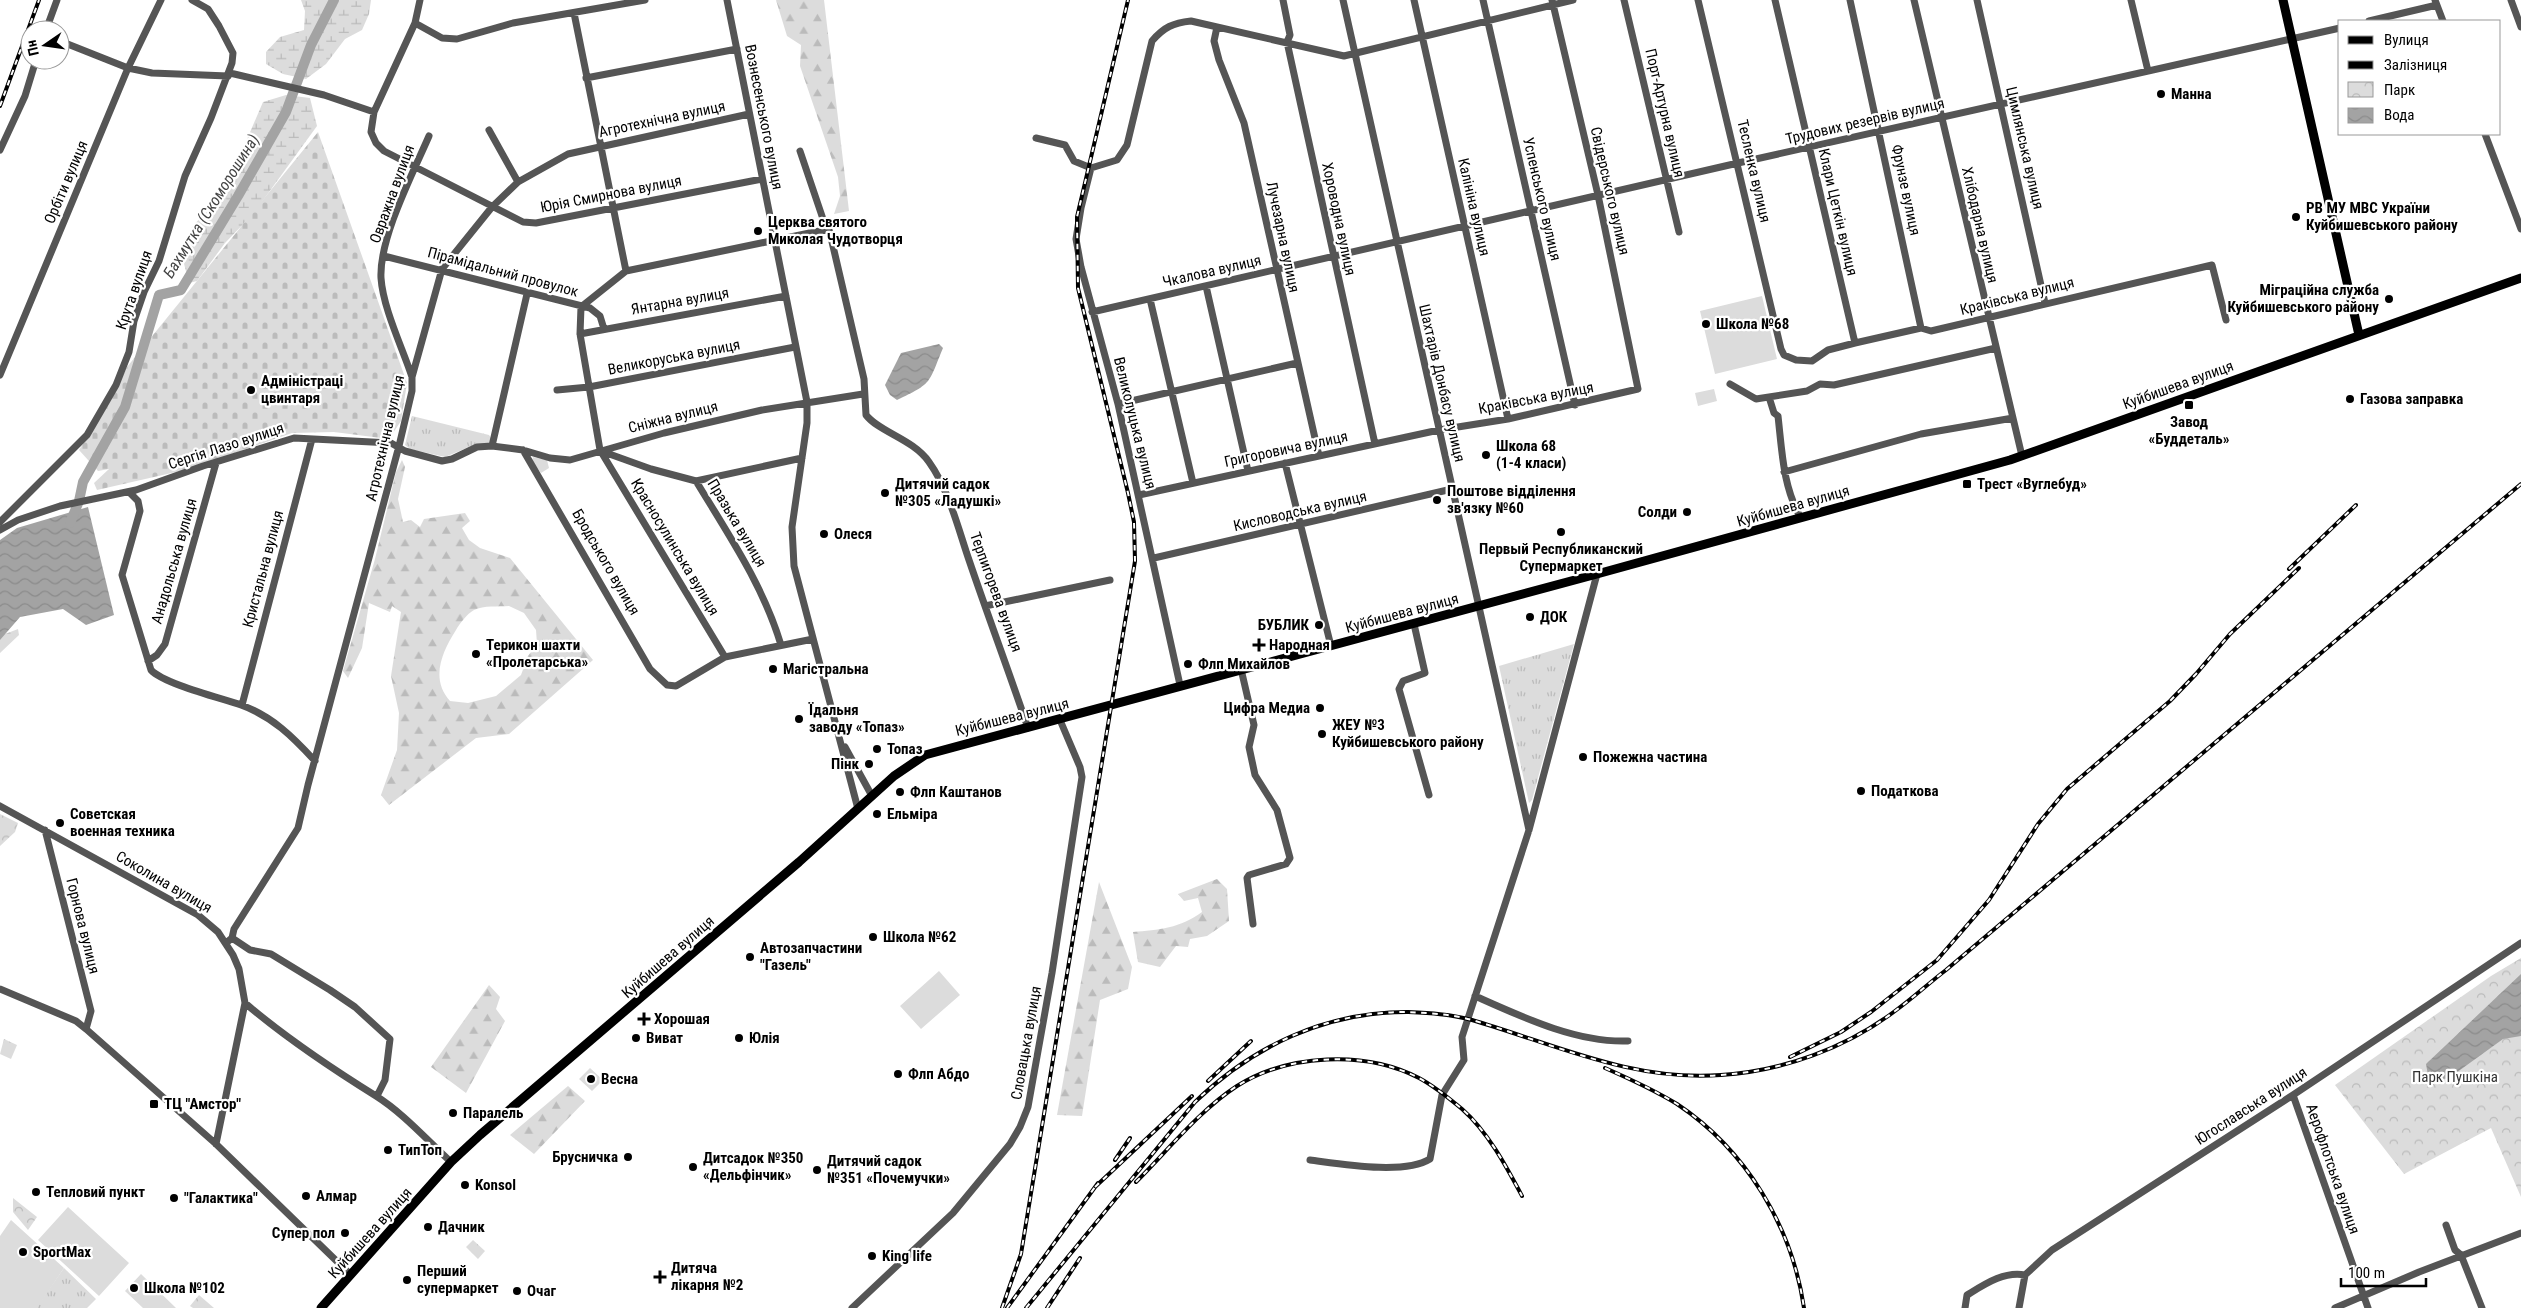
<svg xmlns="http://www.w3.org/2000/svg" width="2521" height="1308" font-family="'Roboto Condensed',sans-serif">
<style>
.grass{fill:url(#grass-tufts)}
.forest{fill:url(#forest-firs);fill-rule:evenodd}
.wetland{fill:url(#wetland-marsh)}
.cemetery{fill:url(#cemetery-stones)}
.park{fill:url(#park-crowns)}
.garden{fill:#dcdcdc}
.water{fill:url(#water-waves)}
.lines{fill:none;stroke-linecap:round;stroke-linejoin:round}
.river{stroke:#a3a3a3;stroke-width:10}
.minor{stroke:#555;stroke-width:7}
.major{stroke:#000;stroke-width:9}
.rail-casing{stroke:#000;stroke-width:4}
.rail{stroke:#fff;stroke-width:2;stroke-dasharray:5.5;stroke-linecap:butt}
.poi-dot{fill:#000;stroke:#fff;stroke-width:2}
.labels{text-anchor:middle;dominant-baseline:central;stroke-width:4.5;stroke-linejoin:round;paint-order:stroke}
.poi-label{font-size:15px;font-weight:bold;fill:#000;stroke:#fff;text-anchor:start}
.street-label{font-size:15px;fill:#000;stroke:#fff}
.park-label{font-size:15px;fill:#333;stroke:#fff}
.water-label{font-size:16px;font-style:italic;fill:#444;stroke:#fff}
</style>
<defs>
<pattern id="grass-tufts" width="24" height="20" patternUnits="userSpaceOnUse" patternTransform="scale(1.25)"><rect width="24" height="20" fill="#dcdcdc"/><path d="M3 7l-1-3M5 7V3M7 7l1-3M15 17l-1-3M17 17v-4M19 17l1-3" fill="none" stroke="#bbb"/></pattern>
<pattern id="forest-firs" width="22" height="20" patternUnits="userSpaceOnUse" patternTransform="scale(1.25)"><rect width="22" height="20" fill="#dcdcdc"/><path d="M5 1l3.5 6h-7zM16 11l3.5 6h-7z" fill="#bbb"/></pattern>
<pattern id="wetland-marsh" width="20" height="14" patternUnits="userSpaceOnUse" patternTransform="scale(1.25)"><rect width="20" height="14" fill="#dcdcdc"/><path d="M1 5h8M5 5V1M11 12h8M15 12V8" fill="none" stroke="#bbb"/></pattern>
<pattern id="cemetery-stones" width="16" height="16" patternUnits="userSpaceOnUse" patternTransform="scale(1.25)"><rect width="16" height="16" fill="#dcdcdc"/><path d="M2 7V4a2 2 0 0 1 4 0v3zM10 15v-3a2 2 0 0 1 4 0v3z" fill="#bbb"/></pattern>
<pattern id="park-crowns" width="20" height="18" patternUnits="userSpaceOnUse" patternTransform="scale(1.25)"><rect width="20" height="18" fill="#dcdcdc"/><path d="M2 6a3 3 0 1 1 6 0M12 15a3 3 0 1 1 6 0" fill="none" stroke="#bbb"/></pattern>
<pattern id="water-waves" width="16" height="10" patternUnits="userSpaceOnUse" patternTransform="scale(1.25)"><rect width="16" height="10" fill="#a3a3a3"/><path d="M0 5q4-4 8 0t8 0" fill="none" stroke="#8b8b8b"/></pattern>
</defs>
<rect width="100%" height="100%" fill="#fff"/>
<path class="grass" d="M412 416 489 435 491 438 490 444 474 445 445 457 410 449 405 445Z
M533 457 547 460 549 468 541 473 532 461Z
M1574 644 1532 800 1529 803 1499 666Z
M64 1268 96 1299 87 1308H36Z"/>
<path class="forest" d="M776 0H824L849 211 834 214 840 196 838 177 800 66 801 45 787 36Z
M402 460 405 467 398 499 403 522 411 520 420 527 424 519 465 513 470 521 462 528 469 540 480 548 510 558 593 660 509 734 476 738 389 805 381 795 397 750 399 713 391 676 401 612 392 606 390 612 369 603 362 648 348 678 343 671 375 559 396 472ZM509 606 524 613 536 630 537 644 528 656 521 675 496 696 468 703 450 701C430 679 442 652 456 630 460 623 467 614 474 610 484 605 498 607 509 606Z
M18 629 19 635 0 653V636Z
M1217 879 1227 889 1229 921 1207 936 1190 939 1188 947 1176 946 1160 967 1138 962 1133 932C1158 930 1181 928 1202 912L1198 898 1184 901 1178 894Z
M1099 882 1132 967 1128 989 1100 1000 1082 1116 1057 1115Z
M489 985 500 997 496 1009 505 1021 466 1093 431 1067Z
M568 1086 585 1101 534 1154 510 1135Z"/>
<path class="wetland" d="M301 0H371L369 14 362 30 345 39 326 64 306 79 283 74 266 64V52L280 37 304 30 305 11Z
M286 95 310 98 317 126 253 214 225 243 197 281 189 283 182 256 192 227 214 203 236 165 263 102Z"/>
<path class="cemetery" d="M318 132 407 383 401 421 389 439 334 432 292 433 189 469 97 490 94 483 109 469 98 471 79 450 111 400 127 367Z"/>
<path class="park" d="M0 814 18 823 15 832 0 846Z
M2521 958V1197L2491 1128 2404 1174 2335 1085 2491 976Z
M4 1039 17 1045 11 1059 0 1054Z
M13 1198 37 1217 28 1230 13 1212Z
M473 1240 485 1251 478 1259 466 1247Z
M199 1295 214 1308H193L190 1306Z"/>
<path class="garden" d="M1762 296 1777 359 1715 374 1700 311Z
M1714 389 1717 401 1698 406 1695 393Z
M939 971 960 995 921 1029 900 1006Z
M590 1068 603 1080 592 1091 579 1079Z
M68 1207 129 1263 99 1296 38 1240Z
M11 1220 64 1268 37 1308H0V1236Z
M141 1274 176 1308H143L125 1291Z"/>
<path class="water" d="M939 344 943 348C928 384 933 383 897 400L890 395 885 385 901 353Z
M88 507 114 615 86 625 63 609 20 617 0 640V540L17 528Z
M2521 974V1036L2503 1039 2449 1078 2429 1081 2426 1064Z"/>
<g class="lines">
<path class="river" d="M70 523 79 501 83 482 125 407 159 295 181 290 238 196 286 112 311 45 334 0"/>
<path class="minor" d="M420 0 415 23 374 112 371 132 376 143 384 151 523 222 536 223 762 179
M727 0 807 402V423L792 527 794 566 858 809
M1283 0 1290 35 1287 42 1375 444
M1343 0 1529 830
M1414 0 1508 419
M1483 0 1575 405
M1624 0 1679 232
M1698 0 1781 349 1784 355 1796 360 1812 361 1828 350 1855 343 1921 328 1931 331 2212 265 2226 320
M1775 0 1855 343
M1850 0 1921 328
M1914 0 2022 456
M1977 0 2045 303
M2131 0 2148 71
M2435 0 2443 21
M2511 0 2521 27
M574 13 626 271 581 307 580 334 600 450 725 657
M2369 21 2437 5
M415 23 442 38 457 39 513 23 645 0
M1217 27 1214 41 1219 60 1244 123 1319 456
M46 30 57 0
M60 41 128 68 152 73 228 76
M230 73 324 95 374 112
M586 78 737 49
M489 130 518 182
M2485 134 2521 229
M1036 138 1065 145 1074 161 1091 168 1117 160 1127 145 1152 41C1164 27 1173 23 1191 21L1344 56 1573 0
M0 150 25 96 36 60
M800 151 823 219 829 229 864 379 866 415C879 432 913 439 929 462 949 490 958 528 969 560 988 616 1009 672 1028 728
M1091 168 1081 208 1076 239 1081 267 1118 404 1180 685
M384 256 590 308 600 316 604 329
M626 271 829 229
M1206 286 1248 471
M1150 299 1193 483
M1092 312 1738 163 2340 28
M580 334 786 296
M0 375 128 68 161 0
M412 377C402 347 383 308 381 278 379 238 413 173 429 136
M1730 384 1756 399 1807 391 1820 384 1834 385 1996 348
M557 390 589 387 795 347
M1769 397 1774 413 1778 416C1782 451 1783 488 1801 518
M1118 404 1297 363
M492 446 527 294
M523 450 650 669 667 685 676 686 725 657 813 639
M601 451 651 469 696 481C728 534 763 585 781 645
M1285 463 1331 646
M1784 472 1921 434 2013 418
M696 481 802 458
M129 492 138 501 140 511 122 575 151 670C164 684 221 698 241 705 272 716 293 737 315 761
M1139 495 1439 430 1508 419 1638 389 1598 195 1552 0
M0 522 87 435 116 385 129 352 134 321 144 292 159 261 185 176 211 118 232 63 233 53 219 26 208 9 192 0
M0 530 18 520 60 506 136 490 203 466 294 438 391 443 405 451 442 461 452 459 477 447 492 446 523 450 550 458 570 460 664 433 762 410 863 394
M1154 558 1452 489
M985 606 1110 580
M1414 624 1425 673 1403 681 1399 689 1429 795
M148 661 157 655 165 644 216 463
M1241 669 1254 725 1249 747 1255 775 1277 810 1290 858 1286 864 1249 875 1247 878 1253 924
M242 705 312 439
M845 747 872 796
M0 806 198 915 218 932 233 955 239 969 245 1003 216 1144
M45 830 91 1011 86 1029
M232 938 250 950 271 954 330 990 355 1007 390 1039 385 1080 377 1096
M226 943 232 938 234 929 298 828 308 785 399 446 412 391V377L442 269 492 207 518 182 568 154 749 114
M0 989 76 1021 86 1029 216 1144 351 1275
M1475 996C1522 1017 1577 1043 1628 1041
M245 1003C286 1038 331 1068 376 1096 403 1113 427 1140 451 1162
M2293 1095 2368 1308
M1310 1160C1341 1164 1404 1175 1430 1159L1442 1095 1464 1060 1462 1037 1529 830 1597 574
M2446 1225 2455 1250 2461 1255 2482 1308
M852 1308 953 1213 1010 1144 1020 1127 1028 1107 1052 973 1082 777 1080 767 1060 720
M1965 1308 1967 1295C1985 1284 2004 1271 2025 1275
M2019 1308 2025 1275 2052 1250 2293 1095 2521 943
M2335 1308 2419 1272 2521 1233"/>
<path class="major" d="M2283 0 2359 335
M321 1308 451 1162 480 1135 799 862 894 776 925 755 1597 574 2010 460 2521 278"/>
<defs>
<path id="rail" d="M0 106 39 0
M2289 569 2356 505
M1790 1057 1841 1032 1871 1012 1937 960 1989 900 2038 824 2067 789 2170 701 2196 674 2230 634 2299 568
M1605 1068C1630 1079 1654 1090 1677 1104 1746 1150 1792 1226 1804 1308
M1208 1081 1251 1041
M1115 1160 1130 1138
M1136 1182C1168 1150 1200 1110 1237 1086 1288 1054 1365 1050 1419 1078 1434 1086 1450 1099 1462 1109 1488 1132 1506 1166 1522 1196
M1095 1187 1192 1096
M1002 1308 1021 1254 1135 561 1134 522 1128 493 1078 288 1077 217 1128 0
M1007 1308 1098 1183
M1026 1308 1195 1102C1253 1046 1325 1012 1407 1012 1428 1013 1451 1014 1472 1020 1554 1044 1633 1082 1721 1075 1783 1071 1846 1048 1895 1011 1913 998 1929 983 1946 970L2521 484
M1047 1308 1080 1258"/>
</defs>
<use href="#rail" class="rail-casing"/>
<use href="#rail" class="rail"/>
</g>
<g class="poi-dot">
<circle cx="2161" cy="94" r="5"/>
<circle cx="2296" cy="217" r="5"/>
<circle cx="758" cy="231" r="5"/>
<circle cx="2389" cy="299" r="5"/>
<circle cx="1706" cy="324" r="5"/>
<circle cx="251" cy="390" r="5"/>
<circle cx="2350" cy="399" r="5"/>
<rect x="2184" y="400" width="10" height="10" rx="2.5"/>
<circle cx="1486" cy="455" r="5"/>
<rect x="1962" y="479" width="10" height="10" rx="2.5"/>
<circle cx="885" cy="493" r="5"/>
<circle cx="1437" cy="500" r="5"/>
<circle cx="1687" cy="512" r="5"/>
<circle cx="1561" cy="532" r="5"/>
<circle cx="824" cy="534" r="5"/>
<circle cx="1530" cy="617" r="5"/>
<circle cx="1319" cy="625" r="5"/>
<path d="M1256.5 637.5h5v5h5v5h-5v5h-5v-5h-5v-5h5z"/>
<circle cx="476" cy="654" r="5"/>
<circle cx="1188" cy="664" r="5"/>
<circle cx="773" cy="669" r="5"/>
<circle cx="1320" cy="708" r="5"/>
<circle cx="799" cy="719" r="5"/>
<circle cx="1322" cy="734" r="5"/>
<circle cx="877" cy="749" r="5"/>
<circle cx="1583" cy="757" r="5"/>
<circle cx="869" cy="764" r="5"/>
<circle cx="1861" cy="791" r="5"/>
<circle cx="900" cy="792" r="5"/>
<circle cx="877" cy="814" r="5"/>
<circle cx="60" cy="823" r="5"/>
<circle cx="873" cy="937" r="5"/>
<circle cx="750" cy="957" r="5"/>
<path d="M641.5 1011.5h5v5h5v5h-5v5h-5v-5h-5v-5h5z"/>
<circle cx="636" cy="1038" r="5"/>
<circle cx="739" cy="1038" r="5"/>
<circle cx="898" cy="1074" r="5"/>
<circle cx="591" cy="1079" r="5"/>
<rect x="149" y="1099" width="10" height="10" rx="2.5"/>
<circle cx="453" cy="1113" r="5"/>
<circle cx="388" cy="1150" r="5"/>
<circle cx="628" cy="1157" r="5"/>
<circle cx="693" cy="1167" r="5"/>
<circle cx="817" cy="1170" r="5"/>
<circle cx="465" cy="1185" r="5"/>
<circle cx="36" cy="1192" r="5"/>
<circle cx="306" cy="1196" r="5"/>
<circle cx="174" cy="1198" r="5"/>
<circle cx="428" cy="1227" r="5"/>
<circle cx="345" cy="1233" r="5"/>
<circle cx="23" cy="1252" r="5"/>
<circle cx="872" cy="1256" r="5"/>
<path d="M657.5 1269.5h5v5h5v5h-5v5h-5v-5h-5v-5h5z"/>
<circle cx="407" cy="1280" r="5"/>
<circle cx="134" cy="1288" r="5"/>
<circle cx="517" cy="1291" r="5"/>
</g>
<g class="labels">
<g class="poi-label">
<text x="2171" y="94">Манна</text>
<text x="2306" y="208">РВ МУ МВС України<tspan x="2306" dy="17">Куйбишевського району</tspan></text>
<text x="768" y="222">Церква святого<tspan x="768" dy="17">Миколая Чудотворця</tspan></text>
<text x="2379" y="290" text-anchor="end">Міграційна служба<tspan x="2379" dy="17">Куйбишевського району</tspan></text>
<text x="1716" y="324">Школа №68</text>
<text x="261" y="381">Адміністраці<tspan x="261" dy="17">цвинтаря</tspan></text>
<text x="2360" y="399">Газова заправка</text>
<text x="2189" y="422" text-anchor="middle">Завод<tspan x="2189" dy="17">«Буддеталь»</tspan></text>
<text x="1496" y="446">Школа 68<tspan x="1496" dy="17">(1-4 класи)</tspan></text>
<text x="895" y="484">Дитячий садок<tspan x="895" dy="17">№305 «Ладушкі»</tspan></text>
<text x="1977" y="484">Трест «Вуглебуд»</text>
<text x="1447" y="491">Поштове відділення<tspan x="1447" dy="17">зв'язку №60</tspan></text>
<text x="1677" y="512" text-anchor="end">Солди</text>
<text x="834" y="534">Олеся</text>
<text x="1561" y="549" text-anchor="middle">Первый Республиканский<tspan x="1561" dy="17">Супермаркет</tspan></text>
<text x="1540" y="617">ДОК</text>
<text x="1309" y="625" text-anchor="end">БУБЛИК</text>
<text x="486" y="645">Терикон шахти<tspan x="486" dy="17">«Пролетарська»</tspan></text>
<text x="1269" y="645">Народная</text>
<text x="1198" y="664">Флп Михайлов</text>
<text x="783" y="669">Магістральна</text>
<text x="1310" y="708" text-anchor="end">Цифра Медиа</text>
<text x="809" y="710">Їдальня<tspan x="809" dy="17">заводу «Топаз»</tspan></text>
<text x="1332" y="725">ЖЕУ №3<tspan x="1332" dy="17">Куйбишевського району</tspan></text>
<text x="887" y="749">Топаз</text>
<text x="1593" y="757">Пожежна частина</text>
<text x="859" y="764" text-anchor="end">Пінк</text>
<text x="1871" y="791">Податкова</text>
<text x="910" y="792">Флп Каштанов</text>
<text x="70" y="814">Советская<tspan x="70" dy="17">военная техника</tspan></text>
<text x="887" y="814">Ельміра</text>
<text x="883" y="937">Школа №62</text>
<text x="760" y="948">Автозапчастини<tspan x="760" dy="17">"Газель"</tspan></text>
<text x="654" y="1019">Хорошая</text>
<text x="646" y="1038">Виват</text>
<text x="749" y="1038">Юлія</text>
<text x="908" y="1074">Флп Абдо</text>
<text x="601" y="1079">Весна</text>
<text x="164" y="1104">ТЦ "Амстор"</text>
<text x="463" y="1113">Паралель</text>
<text x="398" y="1150">ТипТоп</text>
<text x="618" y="1157" text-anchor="end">Брусничка</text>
<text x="703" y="1158">Дитсадок №350<tspan x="703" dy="17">«Дельфінчик»</tspan></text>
<text x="827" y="1161">Дитячий садок<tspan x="827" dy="17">№351 «Почемучки»</tspan></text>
<text x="475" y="1185">Konsol</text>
<text x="46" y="1192">Тепловий пункт</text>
<text x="316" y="1196">Алмар</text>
<text x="184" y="1198">"Галактика"</text>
<text x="438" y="1227">Дачник</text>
<text x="335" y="1233" text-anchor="end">Супер пол</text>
<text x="33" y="1252">SportMax</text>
<text x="882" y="1256">King life</text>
<text x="671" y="1268">Дитяча<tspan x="671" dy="17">лікарня №2</tspan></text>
<text x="417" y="1271">Перший<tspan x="417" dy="17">супермаркет</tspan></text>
<text x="144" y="1288">Школа №102</text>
<text x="527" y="1291">Очаг</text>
</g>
<g class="street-label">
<text transform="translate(1665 113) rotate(77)">Порт-Артурна вулиця</text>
<text transform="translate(764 117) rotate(79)">Вознесенського вулиця</text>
<text transform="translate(662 119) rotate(-12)">Агротехнічна вулиця</text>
<text transform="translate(1865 121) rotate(-13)">Трудових резервів вулиця</text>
<text transform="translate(2025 148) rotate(77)">Цимлянська вулиця</text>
<text transform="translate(1754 171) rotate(77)">Тесленка вулиця</text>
<text transform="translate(66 182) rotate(-67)">Орбіти вулиця</text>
<text transform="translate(1906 190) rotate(78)">Фрунзе вулиця</text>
<text transform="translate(1610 191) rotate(77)">Свідерського вулиця</text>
<text transform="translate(392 194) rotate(-70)">Овражна вулиця</text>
<text transform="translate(611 194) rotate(-11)">Юрія Смирнова вулиця</text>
<text transform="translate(1542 199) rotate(77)">Успенського вулиця</text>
<text transform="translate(1474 207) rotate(77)">Калініна вулиця</text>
<text transform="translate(1838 212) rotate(77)">Клари Цеткін вулиця</text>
<text transform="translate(1339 219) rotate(78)">Хороводна вулиця</text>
<text transform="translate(1980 225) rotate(77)">Хлібодарна вулиця</text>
<text transform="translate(1283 237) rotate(78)">Лучезарна вулиця</text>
<text transform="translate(1212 271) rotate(-13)">Чкалова вулиця</text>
<text transform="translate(503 272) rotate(15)">Пірамідальний провулок</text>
<text transform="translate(134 290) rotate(-71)">Крута вулиця</text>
<text transform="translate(2017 296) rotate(-14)">Краківська вулиця</text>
<text transform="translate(680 301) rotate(-10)">Янтарна вулиця</text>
<text transform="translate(674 357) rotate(-11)">Великоруська вулиця</text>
<text transform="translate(1442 383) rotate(77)">Шахтарів Донбасу вулиця</text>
<text transform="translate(2178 385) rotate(-20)">Куйбишева вулиця</text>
<text transform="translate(1536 398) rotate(-11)">Краківська вулиця</text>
<text transform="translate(673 417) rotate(-14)">Сніжна вулиця</text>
<text transform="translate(1135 423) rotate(76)">Великолуцька вулиця</text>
<text transform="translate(385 438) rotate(-77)">Агротехнічна вулиця</text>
<text transform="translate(226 446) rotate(-18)">Сергія Лазо вулиця</text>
<text transform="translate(1286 449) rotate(-12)">Григоровича вулиця</text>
<text transform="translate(1793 506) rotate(-16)">Куйбишева вулиця</text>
<text transform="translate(1300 511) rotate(-13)">Кисловодська вулиця</text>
<text transform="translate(737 523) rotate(59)">Празька вулиця</text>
<text transform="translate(675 547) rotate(59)">Красносулинська вулиця</text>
<text transform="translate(174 561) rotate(-74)">Анадольська вулиця</text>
<text transform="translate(606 562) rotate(60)">Бродського вулиця</text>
<text transform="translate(263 569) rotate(-75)">Кристальна вулиця</text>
<text transform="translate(996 592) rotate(70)">Терпигорева вулиця</text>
<text transform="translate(1402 613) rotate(-15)">Куйбишева вулиця</text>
<text transform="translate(1012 717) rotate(-14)">Куйбишева вулиця</text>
<text transform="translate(164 882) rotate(30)">Соколина вулиця</text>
<text transform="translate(83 926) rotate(76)">Горнова вулиця</text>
<text transform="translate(668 957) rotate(-41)">Куйбишева вулиця</text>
<text transform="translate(1026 1043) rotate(-80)">Словацька вулиця</text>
<text transform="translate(2251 1106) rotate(-33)">Югославська вулиця</text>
<text transform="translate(2333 1169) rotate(71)">Аерофлотська вулиця</text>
<text transform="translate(370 1233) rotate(-48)">Куйбишева вулиця</text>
</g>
<g class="park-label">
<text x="2455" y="1077">Парк Пушкіна</text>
</g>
<g class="water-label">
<text transform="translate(211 206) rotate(-58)">Бахмутка (Скоморошина)</text>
</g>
</g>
<rect x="2338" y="20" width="162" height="115" fill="#ffffff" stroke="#999999"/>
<rect x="2348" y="36" width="25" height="8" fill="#000000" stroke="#999999"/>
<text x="2384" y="45" font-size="15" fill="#000000">Вулиця</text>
<rect x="2348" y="61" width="25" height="8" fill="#000000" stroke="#999999"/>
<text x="2384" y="70" font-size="15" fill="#000000">Залізниця</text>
<rect x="2348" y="82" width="25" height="15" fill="url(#park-crowns)" stroke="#999999"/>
<text x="2384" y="95" font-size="15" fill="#000000">Парк</text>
<rect x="2348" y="108" width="25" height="15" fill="url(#water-waves)" stroke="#999999"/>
<text x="2384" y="120" font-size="15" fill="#000000">Вода</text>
<g transform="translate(45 45) rotate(257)"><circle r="24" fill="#ffffff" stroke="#999999"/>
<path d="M0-4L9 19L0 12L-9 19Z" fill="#000000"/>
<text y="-8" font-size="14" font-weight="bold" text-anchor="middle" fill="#000000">Пн</text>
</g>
<path d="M2341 1278v8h85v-8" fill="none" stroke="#000000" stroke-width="2.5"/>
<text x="2348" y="1278" font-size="15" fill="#000000" stroke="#ffffff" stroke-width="4" paint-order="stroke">100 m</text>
</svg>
